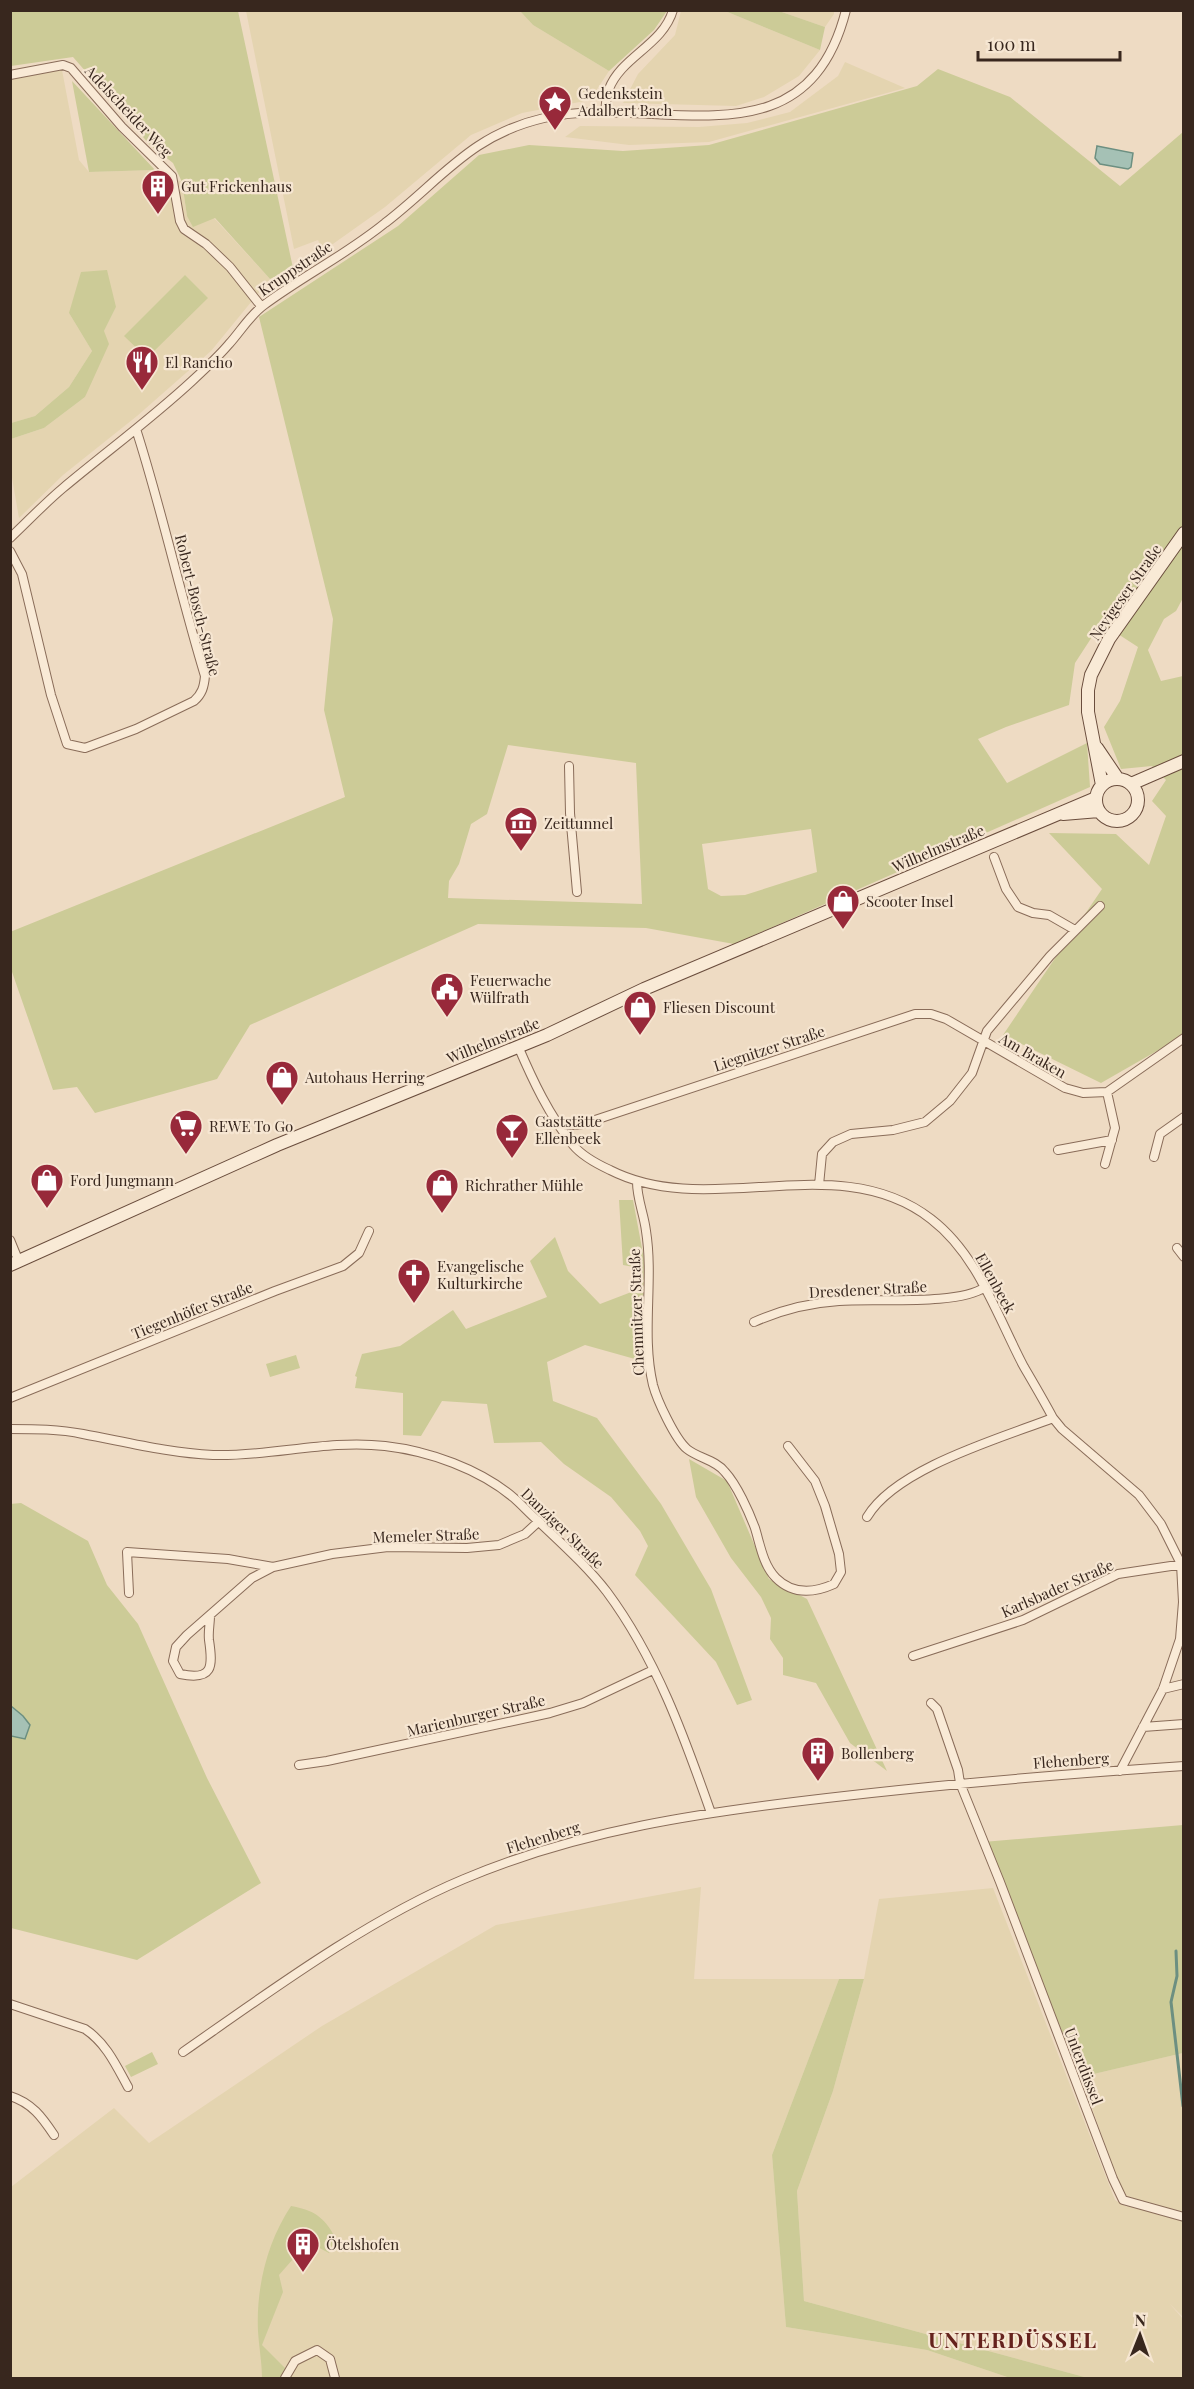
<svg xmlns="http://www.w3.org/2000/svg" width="1194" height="2389" font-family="'Playfair Display',serif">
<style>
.farmland{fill:#e4d4b0}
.green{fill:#cccb97;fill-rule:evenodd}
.water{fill:#a5c1b5;stroke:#6c8f81;stroke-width:1.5}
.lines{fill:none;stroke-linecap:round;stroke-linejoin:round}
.stream{stroke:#6c8f81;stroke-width:3}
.minor-casing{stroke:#896c59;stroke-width:10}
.secondary-casing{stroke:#6a4d3d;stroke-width:14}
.minor{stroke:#f9ead6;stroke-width:8}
.secondary{stroke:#f9ead6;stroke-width:12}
.labels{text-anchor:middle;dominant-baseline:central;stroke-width:4.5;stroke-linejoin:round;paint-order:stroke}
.poi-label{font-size:15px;fill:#38271e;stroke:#f6e6d2;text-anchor:start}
.street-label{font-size:15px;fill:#38271e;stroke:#f6e6d2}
.district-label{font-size:21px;font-weight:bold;letter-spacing:1.5px;fill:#65221d;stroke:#f6e6d2}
</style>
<rect width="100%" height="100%" fill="#eedbc3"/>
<path class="farmland" d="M246 11H520L533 25 609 71 590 100 522 113 471 135 385 207 323 251 318 240 294 249Z
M681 11H725L820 50 799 76 764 97 736 106 623 103 638 74 675 35Z
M779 11H834V14L825 27Z
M845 62 905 88 709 142 629 145 565 137 580 126 699 127 747 123 790 112 838 76Z
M62 70 79 160 89 172 155 170 182 182 187 216 214 218 270 279 211 351 137 416 63 475 19 518 11 472V439L44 428 85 397 104 331 116 307 69 313 92 351 69 387 35 416 11 423V79Z
M701 1887 694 1979H839L772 2155 786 2327 927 2350 1010 2378H11V2187L114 2108 149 2143 322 2026 496 1925Z
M993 1888 1115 2200 1127 2207 1081 2077 1183 2053V2317L1169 2303 1183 2319V2378H1088L804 2301 797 2191 833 2091 864 1979 879 1899Z"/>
<path class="green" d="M10 11H238L293 268 270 279 215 218 193 227 187 216 182 182 173 163 150 145 73 57 11 66Z
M520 11H667L654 30 609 71 533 25Z
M725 11H779L825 27 820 50Z
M938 69 1010 97 1120 186 1183 132V598L1176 611 1164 619 1148 650 1161 681 1183 676V1036L1101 1083 1003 1035 1102 889 1049 833 1116 834 1149 865 1166 816 1152 801 1166 780 1152 766 1121 769 1104 727 1120 701 1138 647 1101 623 1075 663 1069 705 1006 727 978 739 1007 783 1087 743 1090 787 734 944 646 928 478 924 250 1025 217 1079 95 1113 77 1087 53 1090 11 969 10 932 345 797 324 710 333 619 259 317 398 226 479 155 529 145 623 151 709 145 917 86ZM508 745 636 763 642 904 448 898 449 881 459 864 471 824 487 814ZM811 829 817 872 745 895 721 896 708 889 702 844Z
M72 81 155 170 89 172Z
M107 270 116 307 104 331 109 344 85 397 44 428 11 439V423L35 416 69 387 92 351 69 313 81 272Z
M185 275 208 298 147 358 124 336Z
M619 1200H633L644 1259 642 1361 585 1345 547 1362 553 1401 597 1418 661 1504 711 1589 752 1700 737 1705 716 1662 635 1575 648 1546 640 1531 611 1497 564 1464 541 1442 494 1443 487 1404 442 1401 421 1436 403 1435V1393L355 1388 357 1377 355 1376 362 1354 400 1346 453 1310 466 1329 547 1297 530 1261 555 1237 568 1271 600 1304 634 1291V1267L623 1265Z
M296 1355 300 1368 270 1377 266 1364Z
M689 1459 727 1481 769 1579 807 1599 887 1771 850 1743 816 1683 783 1675V1658L770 1639 771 1618 761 1597 731 1558 696 1497Z
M21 1503 88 1541 107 1585 138 1624 207 1778 261 1883 137 1960 11 1928 10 1504Z
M1183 1825V2053L1081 2077 983 1842Z
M839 1979H864L833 2091 797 2191 804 2301 1088 2378H1010L927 2350 786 2327 772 2155Z
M152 2052 158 2064 131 2077 125 2066Z
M291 2206C314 2210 324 2217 335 2237L329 2253 308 2242 279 2275 283 2292 262 2345 288 2371 283 2378H262C262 2363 259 2347 258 2331 256 2288 267 2242 291 2206Z"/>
<path class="water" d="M1097 146 1133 153 1131 167 1128 169 1100 164 1095 158Z
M11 1706 23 1716 30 1725 25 1739 11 1736Z"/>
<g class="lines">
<path class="stream" d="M1176 1951 1177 1976 1171 2002 1183 2106"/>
<defs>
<path id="minor" d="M10 75 63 65 71 68 122 127 172 176 180 221 184 229 206 244 230 267 261 306
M605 112C606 105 606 97 609 89 621 57 663 45 673 10
M10 538C28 521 45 503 63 488 106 452 151 419 192 381 205 369 218 357 229 344 240 332 250 315 264 305 303 276 347 254 385 223 441 180 470 135 544 118 655 92 805 172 846 10
M10 551 22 574 51 695 67 744 85 748 136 729 194 701C202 694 204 687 205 676 180 594 162 510 136 429
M569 766 570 813 577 892
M994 857 1006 889 1018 907 1033 913 1049 915 1075 930
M518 1046C533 1081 549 1115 573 1145 582 1156 597 1164 610 1170 710 1221 837 1146 931 1219 978 1255 997 1316 1024 1367 1034 1384 1044 1401 1053 1418L1062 1429 1139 1495 1161 1524 1181 1564 1183 1602 1180 1639 1163 1689 1120 1771
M560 1126 583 1124 915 1014H931L946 1019 1065 1088 1083 1093 1107 1092 1184 1038
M1058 1150 1112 1140
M1154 1157 1160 1134 1184 1117
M1105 1164 1115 1128 1107 1092
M637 1182C637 1199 644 1214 646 1231 654 1281 641 1334 653 1385 657 1400 675 1439 687 1449 698 1458 716 1460 725 1472 737 1485 749 1512 755 1528 760 1544 763 1565 776 1578 793 1595 814 1593 834 1584L841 1572 839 1554 825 1506 815 1481 788 1446
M819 1185 822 1154 833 1142 851 1134 893 1130 925 1122 950 1101 972 1073 987 1031 1050 956 1100 906
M10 1240 19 1262
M1177 1248 1184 1257
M754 1322C781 1310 808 1303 839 1301 873 1298 959 1306 985 1287
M10 1398 275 1291 343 1266 359 1253 369 1231
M10 1429C35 1429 59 1429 83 1434 126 1442 169 1453 213 1455 270 1457 328 1439 385 1446 429 1451 480 1469 514 1498 522 1505 529 1513 537 1520 561 1543 587 1566 607 1592 656 1658 684 1736 711 1813
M867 1517C896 1468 1001 1438 1053 1418
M129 1593 127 1552 228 1559 273 1567 332 1554 388 1547 467 1548 499 1545 525 1534 538 1522
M210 1616C210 1624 208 1632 209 1640 213 1667 213 1681 180 1674L173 1661 176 1647 187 1635 252 1578 273 1567
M913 1656 1023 1620 1118 1574 1184 1564
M1163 1689 1184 1684
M931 1703 937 1709 958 1770 960 1783 1000 1882 1113 2179 1123 2200 1184 2217
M1143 1727 1184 1724
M299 1765 327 1761 550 1713 583 1703 653 1670
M10 2004 85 2029C106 2043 116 2065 128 2087
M183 2052C269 1992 368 1919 464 1879 579 1830 704 1812 827 1798 946 1784 1064 1774 1184 1766
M10 2096C32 2103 42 2117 54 2135
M285 2378 295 2361 317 2350 330 2359 335 2378"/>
<path id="secondary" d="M1097 748 1118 779
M1096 800a21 21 0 1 1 42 0a21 21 0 1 1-42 0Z
M1131 784 1184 761
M1102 785 1088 712V690L1091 675 1109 639 1184 533
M1063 814 1099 811
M10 1265 277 1145 547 1035 644 989 1096 798"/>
</defs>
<use href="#minor" class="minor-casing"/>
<use href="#secondary" class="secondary-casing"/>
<use href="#minor" class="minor"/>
<use href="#secondary" class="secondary"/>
</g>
<defs>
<symbol id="sight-pin" viewBox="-11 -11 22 30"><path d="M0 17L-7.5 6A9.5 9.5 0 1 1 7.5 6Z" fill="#98293a" stroke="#f6e6d2"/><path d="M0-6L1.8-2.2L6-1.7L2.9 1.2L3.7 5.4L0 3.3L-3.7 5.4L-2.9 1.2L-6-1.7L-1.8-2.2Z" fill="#fff"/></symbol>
<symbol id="building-pin" viewBox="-11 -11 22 30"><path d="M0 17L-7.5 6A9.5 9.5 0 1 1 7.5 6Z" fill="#98293a" stroke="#f6e6d2"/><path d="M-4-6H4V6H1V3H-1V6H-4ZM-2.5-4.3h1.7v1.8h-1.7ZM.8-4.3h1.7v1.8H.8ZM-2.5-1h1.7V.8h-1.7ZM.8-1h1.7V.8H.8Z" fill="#fff"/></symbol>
<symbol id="restaurant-pin" viewBox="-11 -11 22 30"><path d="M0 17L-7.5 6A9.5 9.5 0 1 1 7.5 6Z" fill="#98293a" stroke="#f6e6d2"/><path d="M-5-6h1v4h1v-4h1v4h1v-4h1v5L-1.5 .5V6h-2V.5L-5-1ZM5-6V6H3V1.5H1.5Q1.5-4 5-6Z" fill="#fff"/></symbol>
<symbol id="museum-pin" viewBox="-11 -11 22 30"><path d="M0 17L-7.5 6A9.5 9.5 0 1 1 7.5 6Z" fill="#98293a" stroke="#f6e6d2"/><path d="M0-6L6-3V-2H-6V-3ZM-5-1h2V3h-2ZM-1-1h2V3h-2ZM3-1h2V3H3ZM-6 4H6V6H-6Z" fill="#fff"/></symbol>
<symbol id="shop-pin" viewBox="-11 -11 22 30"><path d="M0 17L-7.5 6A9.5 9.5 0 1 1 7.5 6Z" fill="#98293a" stroke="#f6e6d2"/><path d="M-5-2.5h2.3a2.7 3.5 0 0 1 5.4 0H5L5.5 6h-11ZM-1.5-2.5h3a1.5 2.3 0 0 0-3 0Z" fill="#fff"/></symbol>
<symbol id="civic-pin" viewBox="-11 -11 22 30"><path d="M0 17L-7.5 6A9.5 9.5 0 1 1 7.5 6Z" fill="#98293a" stroke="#f6e6d2"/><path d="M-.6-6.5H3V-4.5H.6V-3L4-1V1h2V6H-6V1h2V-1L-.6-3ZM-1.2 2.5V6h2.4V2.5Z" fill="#fff"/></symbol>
<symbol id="supermarket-pin" viewBox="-11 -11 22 30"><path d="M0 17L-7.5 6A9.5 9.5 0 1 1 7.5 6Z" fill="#98293a" stroke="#f6e6d2"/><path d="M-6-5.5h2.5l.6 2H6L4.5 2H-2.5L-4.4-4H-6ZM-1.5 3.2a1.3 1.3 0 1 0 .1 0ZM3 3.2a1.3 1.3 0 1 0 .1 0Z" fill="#fff"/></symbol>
<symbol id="bar-pin" viewBox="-11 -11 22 30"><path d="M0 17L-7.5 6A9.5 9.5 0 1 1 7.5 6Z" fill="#98293a" stroke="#f6e6d2"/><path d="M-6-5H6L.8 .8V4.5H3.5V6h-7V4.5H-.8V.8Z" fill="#fff"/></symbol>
<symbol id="church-pin" viewBox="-11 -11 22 30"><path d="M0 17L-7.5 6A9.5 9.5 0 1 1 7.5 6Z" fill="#98293a" stroke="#f6e6d2"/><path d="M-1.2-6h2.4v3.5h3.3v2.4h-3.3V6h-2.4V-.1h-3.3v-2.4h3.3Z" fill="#fff"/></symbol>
</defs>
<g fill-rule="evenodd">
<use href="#sight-pin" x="536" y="83" width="38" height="52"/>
<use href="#building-pin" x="139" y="167" width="38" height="52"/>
<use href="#restaurant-pin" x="123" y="343" width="38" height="52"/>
<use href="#museum-pin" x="502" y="804" width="38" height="52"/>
<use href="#shop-pin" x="824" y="882" width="38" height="52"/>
<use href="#civic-pin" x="428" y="970" width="38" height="52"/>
<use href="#shop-pin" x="621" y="988" width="38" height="52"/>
<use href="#shop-pin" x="263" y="1058" width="38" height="52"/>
<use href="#supermarket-pin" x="167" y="1107" width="38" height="52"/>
<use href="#bar-pin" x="493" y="1111" width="38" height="52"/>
<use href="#shop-pin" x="28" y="1161" width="38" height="52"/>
<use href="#shop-pin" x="423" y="1166" width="38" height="52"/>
<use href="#church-pin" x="395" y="1256" width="38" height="52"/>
<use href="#building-pin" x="799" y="1734" width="38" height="52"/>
<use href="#building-pin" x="284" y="2225" width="38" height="52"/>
</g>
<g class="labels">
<g class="poi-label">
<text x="578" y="93">Gedenkstein<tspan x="578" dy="17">Adalbert Bach</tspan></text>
<text x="181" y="186">Gut Frickenhaus</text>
<text x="165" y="362">El Rancho</text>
<text x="544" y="823">Zeittunnel</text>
<text x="866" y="901">Scooter Insel</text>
<text x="470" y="980">Feuerwache<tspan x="470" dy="17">Wülfrath</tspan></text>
<text x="663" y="1007">Fliesen Discount</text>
<text x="305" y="1077">Autohaus Herring</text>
<text x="535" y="1121">Gaststätte<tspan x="535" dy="17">Ellenbeek</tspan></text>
<text x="209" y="1126">REWE To Go</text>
<text x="70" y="1180">Ford Jungmann</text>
<text x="465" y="1185">Richrather Mühle</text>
<text x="437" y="1266">Evangelische<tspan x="437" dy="17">Kulturkirche</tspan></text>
<text x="841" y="1753">Bollenberg</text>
<text x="326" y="2244">Ötelshofen</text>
</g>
<g class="street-label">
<text transform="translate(129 111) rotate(47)">Adelscheider Weg</text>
<text transform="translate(295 268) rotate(-34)">Kruppstraße</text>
<text transform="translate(1125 592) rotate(-55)">Nevigeser Straße</text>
<text transform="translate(198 605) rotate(76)">Robert-Bosch-Straße</text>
<text transform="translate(938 848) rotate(-23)">Wilhelmstraße</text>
<text transform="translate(493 1040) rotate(-22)">Wilhelmstraße</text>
<text transform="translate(769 1048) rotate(-18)">Liegnitzer Straße</text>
<text transform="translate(1033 1055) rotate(30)">Am Braken</text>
<text transform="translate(996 1283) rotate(61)">Ellenbeek</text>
<text transform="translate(868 1289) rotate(-3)">Dresdener Straße</text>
<text transform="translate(192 1310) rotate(-22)">Tiegenhöfer Straße</text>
<text transform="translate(636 1312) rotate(-92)">Chemnitzer Straße</text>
<text transform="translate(563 1528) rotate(44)">Danziger Straße</text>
<text transform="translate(426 1535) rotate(-2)">Memeler Straße</text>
<text transform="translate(1057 1588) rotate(-24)">Karlsbader Straße</text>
<text transform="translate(476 1715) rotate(-13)">Marienburger Straße</text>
<text transform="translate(1071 1760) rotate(-4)">Flehenberg</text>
<text transform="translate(543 1837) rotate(-17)">Flehenberg</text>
<text transform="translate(1084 2066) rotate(69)">Unterdüssel</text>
</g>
<g class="district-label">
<text x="1013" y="2339">UNTERDÜSSEL</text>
</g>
</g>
<rect width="1194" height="2389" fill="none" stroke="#38271e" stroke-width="24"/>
<g transform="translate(1140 2335) rotate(1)" stroke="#f6e6d2" stroke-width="4.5" paint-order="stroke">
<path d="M0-4.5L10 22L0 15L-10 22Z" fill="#38271e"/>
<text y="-9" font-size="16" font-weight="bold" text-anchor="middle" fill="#38271e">N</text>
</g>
<path d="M978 51v9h142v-9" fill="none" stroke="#38271e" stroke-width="3"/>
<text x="987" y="51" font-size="18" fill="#38271e" stroke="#f6e6d2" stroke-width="4.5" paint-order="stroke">100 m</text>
</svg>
